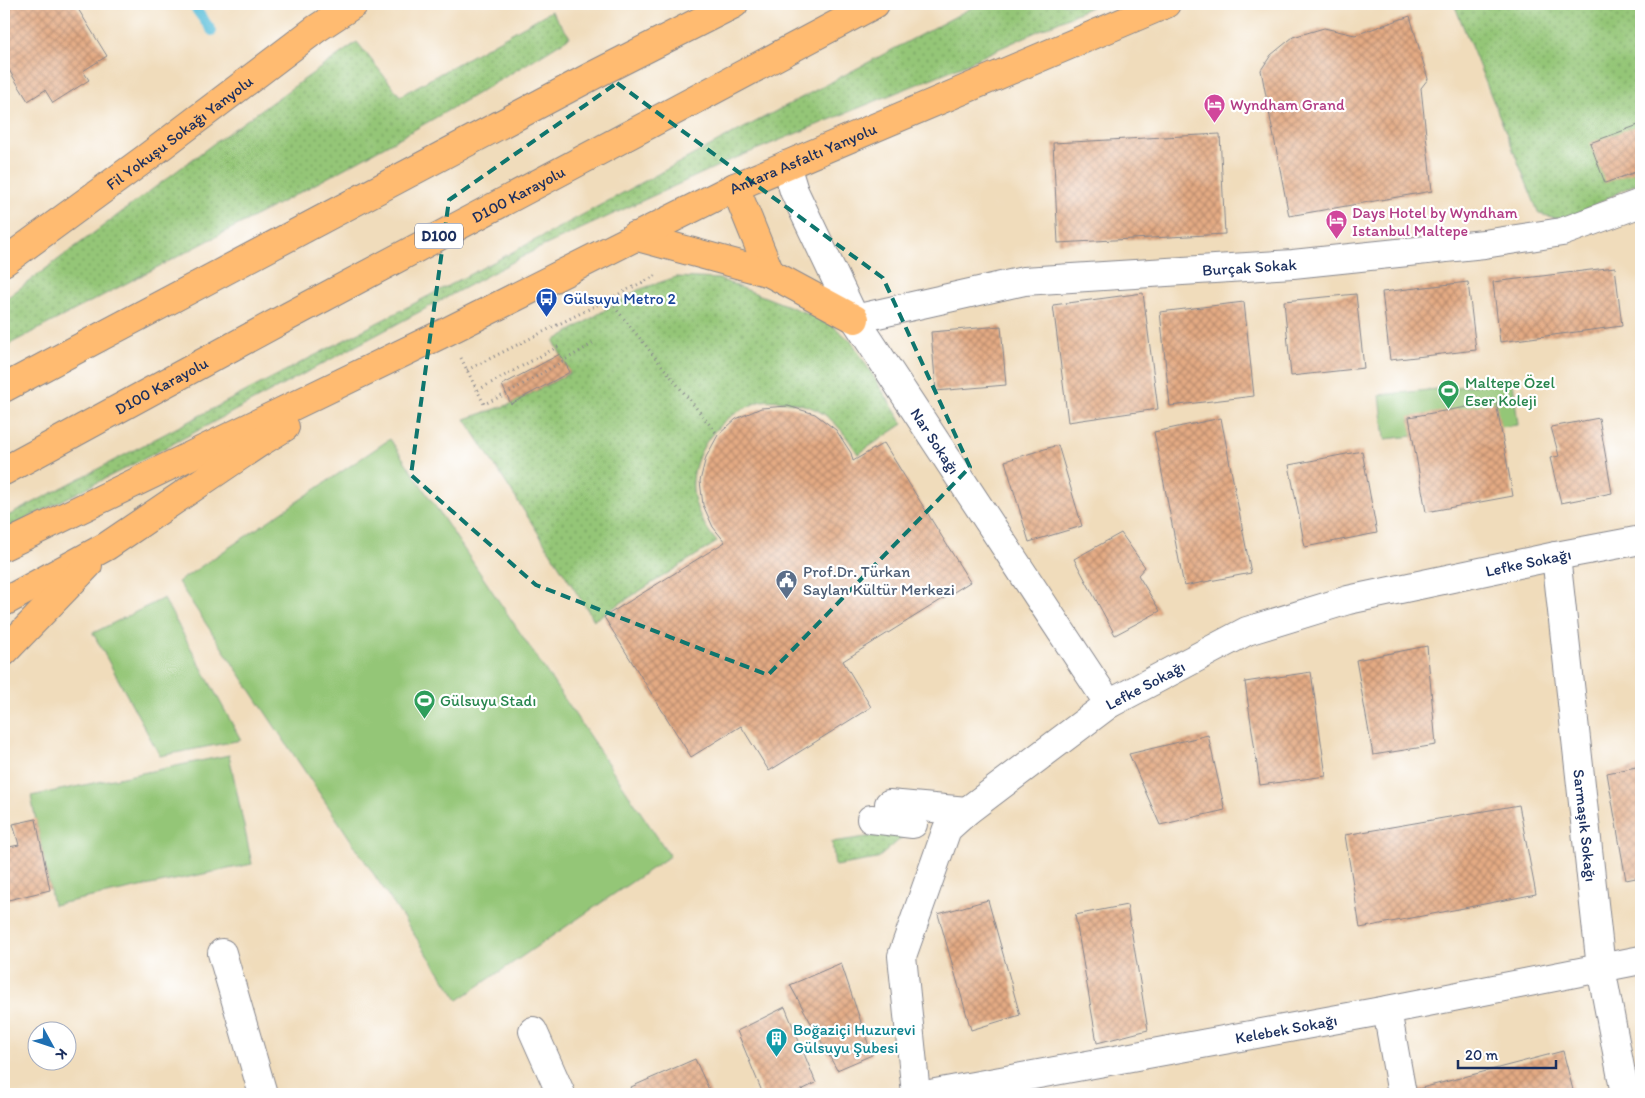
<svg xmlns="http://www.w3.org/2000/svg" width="1645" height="1098" font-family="Itim,sans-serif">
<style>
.grass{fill:url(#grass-dots);stroke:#587a6a}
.pitch{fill:#94c677;stroke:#587a6a}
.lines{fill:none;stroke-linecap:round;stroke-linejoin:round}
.stream{stroke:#5bbfda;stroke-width:10}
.building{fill:url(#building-cross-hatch)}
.minor-casing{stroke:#86868c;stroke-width:30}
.major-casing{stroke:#86868c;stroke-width:30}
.highway-casing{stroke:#86868c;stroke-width:30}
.path{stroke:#86868c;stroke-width:3;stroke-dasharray:1 4;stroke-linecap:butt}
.minor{stroke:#fff;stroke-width:28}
.major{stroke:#ffbb71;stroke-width:28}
.highway{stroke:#ffbb71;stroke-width:28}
.marked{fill:none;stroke:#0f766e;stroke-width:4;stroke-dasharray:10 6;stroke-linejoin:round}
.labels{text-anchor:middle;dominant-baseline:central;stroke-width:4.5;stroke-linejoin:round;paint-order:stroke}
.shield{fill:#fff;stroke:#5f6d8e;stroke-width:1}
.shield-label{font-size:15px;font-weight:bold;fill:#1b2f5e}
.hotel-label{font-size:16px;fill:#b23c85;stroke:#fff;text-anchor:start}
.street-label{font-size:16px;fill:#1b2f5e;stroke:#fff}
.transit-label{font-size:16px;fill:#164399;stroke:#fff;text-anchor:start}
.leisure-label{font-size:16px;fill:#27864d;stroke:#fff;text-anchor:start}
.service-label{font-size:16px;fill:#4e5e75;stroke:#fff;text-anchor:start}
.culture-label{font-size:16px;fill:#0d838f;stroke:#fff;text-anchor:start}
</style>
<defs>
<pattern id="grass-dots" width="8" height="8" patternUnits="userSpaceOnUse" patternTransform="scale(1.25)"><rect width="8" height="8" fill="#94c677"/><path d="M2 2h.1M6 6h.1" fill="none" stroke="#78a165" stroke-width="1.8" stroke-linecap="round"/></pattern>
<pattern id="building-cross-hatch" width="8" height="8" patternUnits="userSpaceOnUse" patternTransform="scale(1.25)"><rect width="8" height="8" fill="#e4aa83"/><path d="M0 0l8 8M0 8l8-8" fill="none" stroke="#b88b6e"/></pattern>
</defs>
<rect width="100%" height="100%" fill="#fff"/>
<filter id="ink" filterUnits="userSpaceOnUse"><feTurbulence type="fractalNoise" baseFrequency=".02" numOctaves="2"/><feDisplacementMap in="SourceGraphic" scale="10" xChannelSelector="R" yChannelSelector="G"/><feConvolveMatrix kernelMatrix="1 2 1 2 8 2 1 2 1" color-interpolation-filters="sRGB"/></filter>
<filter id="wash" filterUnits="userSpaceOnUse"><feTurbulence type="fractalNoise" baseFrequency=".0096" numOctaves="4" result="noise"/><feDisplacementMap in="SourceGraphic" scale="20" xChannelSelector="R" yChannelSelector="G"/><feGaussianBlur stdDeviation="1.12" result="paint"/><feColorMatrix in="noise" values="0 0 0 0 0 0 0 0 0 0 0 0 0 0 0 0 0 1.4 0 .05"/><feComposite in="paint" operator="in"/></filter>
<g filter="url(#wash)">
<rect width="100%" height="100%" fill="#f0dcbb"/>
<path class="grass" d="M979 4H1097L959 67 731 160 535 250 167 447 4 530V518L547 234 708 147Z
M1454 4H1641V181L1565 220 1539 214Z
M551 11 570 37C388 152 194 247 4 347V300L217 141 357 42 400 96Z
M676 277 719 279 827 321 852 342 903 424 858 454C847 437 836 420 817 410 803 403 777 399 761 401 757 402 752 405 747 407 719 420 696 447 693 480 691 503 703 525 717 542L594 620 465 419 511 404 570 373 554 341 638 290Z
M887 828 905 835 877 859 835 866 832 842 880 835Z"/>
<path class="pitch" d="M1513 381 1518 425 1385 439 1380 395Z
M390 439 670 856 458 1000 178 582Z
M164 598V599L241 740 160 756 93 633Z
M229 755 252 864 53 905 31 796Z"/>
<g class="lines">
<path class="stream" d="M192 4 212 31"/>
</g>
<g id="blocks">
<path class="building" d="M4 4H75L107 56 83 71 89 80 53 103 45 90 28 101 4 62Z
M1410 16 1428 79 1421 88 1432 191 1289 216 1261 70 1271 55 1293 37 1324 28 1355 35Z
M1641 124V170L1605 183 1590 143Z
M1220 134 1225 234 1058 243 1053 143Z
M1615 267 1622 326 1500 342 1493 282Z
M1468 282 1476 350 1390 360 1382 292Z
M1143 293 1158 409 1068 422 1053 305Z
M1356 294 1364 368 1291 376 1284 301Z
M1244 302 1254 396 1170 406 1160 312Z
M1001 326 1006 385 936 391 931 332Z
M560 354 570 372 511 404 502 385Z
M1496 402 1513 496 1426 512 1409 417Z
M788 406 815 414 836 430 851 453 853 461 884 443 970 582 843 661 871 707 769 771 741 726 691 757 604 617 725 542 713 527 703 505 700 481 706 457 718 435 736 419 761 408Z
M1221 418 1251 573 1184 586 1154 432Z
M1599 418 1612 493 1561 503 1550 458 1559 456 1551 427Z
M1058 445 1082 526 1029 542 1005 461Z
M1362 451 1377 533 1305 547 1289 465Z
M1121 533 1145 567 1138 575 1160 611 1115 635 1074 559Z
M1427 646 1436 745 1373 755 1356 660Z
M1311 672 1326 776 1260 785 1245 682Z
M1208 735 1225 810 1160 825 1129 754Z
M1641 766V877L1626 880 1607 773Z
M1519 805 1536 894 1360 928 1345 835Z
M36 819 50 890 4 901V848L19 845 13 824Z
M988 900 1020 1015 971 1030 938 914Z
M1127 905 1148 1030 1097 1043 1075 915Z
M841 963 872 1055 837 1070 790 985Z
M785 1007 816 1083 793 1094H763L737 1031Z
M1563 1051 1574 1094H1420L1418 1089Z
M695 1059 711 1094H634L631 1087Z"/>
</g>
</g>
<g filter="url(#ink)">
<use href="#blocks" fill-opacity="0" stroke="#86868c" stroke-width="1"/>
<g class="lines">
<defs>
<g id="minor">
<path id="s1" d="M786 165 794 191 855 319 1109 704"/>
<path id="s2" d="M855 319 1024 281 1293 264 1484 244 1562 232 1641 203"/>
<path id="s3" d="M1556 556 1601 968 1625 1094"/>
<path d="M889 804 967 811"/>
<path d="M871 819 913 824"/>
<path d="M222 953 263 1094"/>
<path d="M1387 1010 1402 1094"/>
<path d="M533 1031 561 1094"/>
<path id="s4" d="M916 1094 902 956 947 829 967 811 1109 704 1247 631 1348 600 1556 556 1641 540"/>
<path id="s5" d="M930 1094 1387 1010 1641 960"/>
</g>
<g id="major">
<path d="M735 187 770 273"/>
<path d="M634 236 770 273 855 319"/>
<path id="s6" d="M4 262 146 158 316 29 354 4"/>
<path id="s7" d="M4 546 448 331 735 187 1166 4"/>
<path d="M4 602 107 546 259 443 285 427"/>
<path d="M4 652 88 565"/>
</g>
<g id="highway">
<path d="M4 388 592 76 734 4"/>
<path id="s8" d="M4 471 289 316 875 4"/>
</g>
</defs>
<use href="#minor" class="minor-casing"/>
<use href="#major" class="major-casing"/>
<use href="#highway" class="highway-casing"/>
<path class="path" d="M593 7 600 4
M608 299 718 435
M461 358 484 404 506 394 594 343
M467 370 657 275
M478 390 561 345"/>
<use href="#minor" class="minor"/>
<use href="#major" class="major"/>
<use href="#highway" class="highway"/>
</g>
</g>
<path class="marked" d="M617 83 883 278 970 467 768 675 536 585 411 475 449 200Z"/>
<defs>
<symbol id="hotel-pin" viewBox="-11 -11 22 30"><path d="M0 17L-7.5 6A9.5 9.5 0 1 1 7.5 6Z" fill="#d1479c" stroke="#fff"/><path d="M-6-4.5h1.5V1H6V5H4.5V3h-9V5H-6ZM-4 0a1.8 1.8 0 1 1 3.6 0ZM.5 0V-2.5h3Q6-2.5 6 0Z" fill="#fff"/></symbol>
<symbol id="bus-pin" viewBox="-11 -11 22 30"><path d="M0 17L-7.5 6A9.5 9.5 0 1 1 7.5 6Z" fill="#1a4fb4" stroke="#fff"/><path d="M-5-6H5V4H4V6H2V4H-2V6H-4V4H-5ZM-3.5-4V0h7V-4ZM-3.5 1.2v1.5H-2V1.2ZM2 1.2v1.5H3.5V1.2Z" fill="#fff"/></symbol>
<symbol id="stadium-pin" viewBox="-11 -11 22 30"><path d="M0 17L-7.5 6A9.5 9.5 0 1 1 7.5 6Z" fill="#2e9e5b" stroke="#fff"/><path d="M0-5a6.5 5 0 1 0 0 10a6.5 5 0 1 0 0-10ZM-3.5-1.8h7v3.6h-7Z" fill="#fff"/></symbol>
<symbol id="civic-pin" viewBox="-11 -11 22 30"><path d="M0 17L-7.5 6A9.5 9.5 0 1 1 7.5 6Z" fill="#5c6f8a" stroke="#fff"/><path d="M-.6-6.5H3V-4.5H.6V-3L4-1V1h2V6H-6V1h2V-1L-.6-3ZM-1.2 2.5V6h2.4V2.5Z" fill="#fff"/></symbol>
<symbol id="building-pin" viewBox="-11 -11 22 30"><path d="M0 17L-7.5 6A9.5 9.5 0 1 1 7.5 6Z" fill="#0f9aa8" stroke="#fff"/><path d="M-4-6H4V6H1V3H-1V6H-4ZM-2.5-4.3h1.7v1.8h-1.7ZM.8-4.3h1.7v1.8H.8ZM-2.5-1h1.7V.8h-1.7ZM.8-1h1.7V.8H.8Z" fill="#fff"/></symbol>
</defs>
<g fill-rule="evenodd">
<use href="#hotel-pin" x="1202" y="92" width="25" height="34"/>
<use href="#hotel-pin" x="1324" y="208" width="25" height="34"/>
<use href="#bus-pin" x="534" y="286" width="25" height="34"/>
<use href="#stadium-pin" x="1436" y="378" width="25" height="34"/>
<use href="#civic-pin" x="774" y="568" width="25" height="34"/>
<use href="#stadium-pin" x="412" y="688" width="25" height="34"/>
<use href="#building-pin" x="764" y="1026" width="25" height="34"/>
</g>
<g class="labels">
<rect class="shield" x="415" y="223.5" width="48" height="25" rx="4"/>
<g class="shield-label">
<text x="439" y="236">D100</text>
</g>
<g class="hotel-label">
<text x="1230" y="104">Wyndham Grand</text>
<text x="1352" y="212">Days Hotel by Wyndham<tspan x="1352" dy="18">Istanbul Maltepe</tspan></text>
</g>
<g class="street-label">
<text stroke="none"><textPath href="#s6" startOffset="218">Fil Yokuşu Sokağı Yanyolu</textPath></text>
<text stroke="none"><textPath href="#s7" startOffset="888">Ankara Asfaltı Yanyolu</textPath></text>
<text stroke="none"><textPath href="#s8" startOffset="584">D100 Karayolu</textPath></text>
<text stroke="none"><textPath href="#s2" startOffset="399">Burçak Sokak</textPath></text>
<text stroke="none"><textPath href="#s8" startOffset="179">D100 Karayolu</textPath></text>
<text stroke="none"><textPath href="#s1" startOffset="315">Nar Sokağı</textPath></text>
<text stroke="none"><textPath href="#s4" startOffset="924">Lefke Sokağı</textPath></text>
<text stroke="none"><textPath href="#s4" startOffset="519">Lefke Sokağı</textPath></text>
<text stroke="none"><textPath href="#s3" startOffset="271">Sarmaşık Sokağı</textPath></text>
<text stroke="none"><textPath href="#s5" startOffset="362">Kelebek Sokağı</textPath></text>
</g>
<g class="transit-label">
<text x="563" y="298">Gülsuyu Metro 2</text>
</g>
<g class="leisure-label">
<text x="1465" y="382">Maltepe Özel<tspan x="1465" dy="18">Eser Koleji</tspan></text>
<text x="440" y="700">Gülsuyu Stadı</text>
</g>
<g class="service-label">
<text x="803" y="571">Prof.Dr. Türkan<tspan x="803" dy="18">Saylan Kültür Merkezi</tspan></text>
</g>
<g class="culture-label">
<text x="793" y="1029">Boğaziçi Huzurevi<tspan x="793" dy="18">Gülsuyu Şubesi</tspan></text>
</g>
</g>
<rect width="1645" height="1098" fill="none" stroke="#fff" stroke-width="20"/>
<g transform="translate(52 1046) rotate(130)"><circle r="24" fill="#ffffff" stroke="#a4acbf"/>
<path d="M0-4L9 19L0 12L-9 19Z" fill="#1f6fb2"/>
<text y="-8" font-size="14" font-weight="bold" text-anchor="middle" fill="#1b2f5e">K</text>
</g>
<path d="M1458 1060v8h98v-8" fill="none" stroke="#1b2f5e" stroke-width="2.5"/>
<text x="1465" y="1060" font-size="15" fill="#1b2f5e" stroke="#ffffff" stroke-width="4" paint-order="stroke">20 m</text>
</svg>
